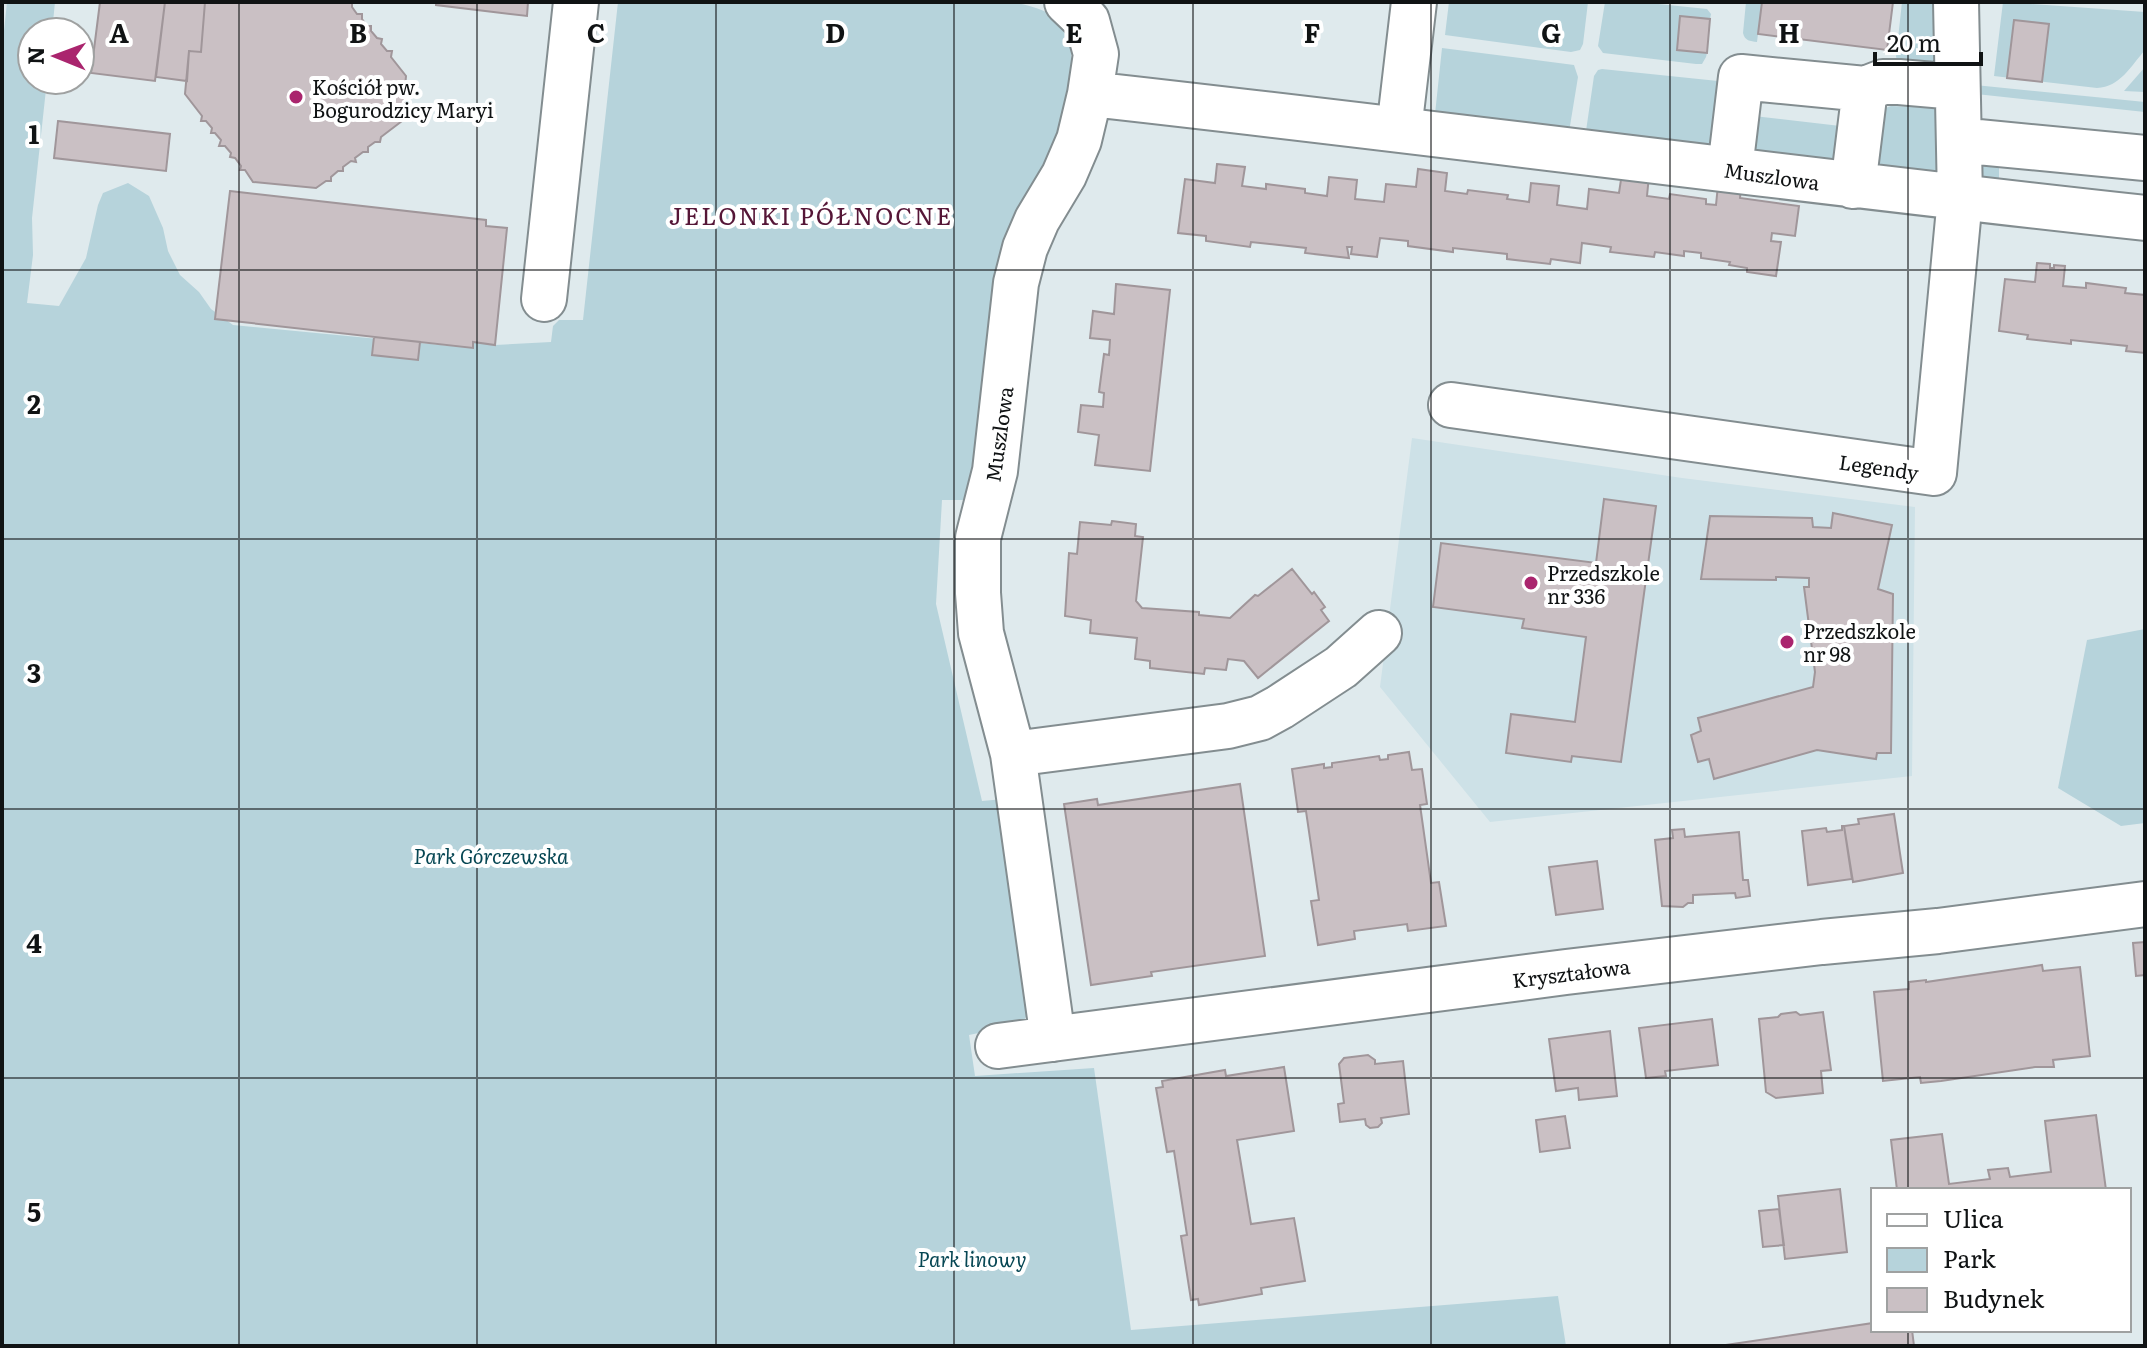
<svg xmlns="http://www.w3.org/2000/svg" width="2147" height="1348" font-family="Literata,serif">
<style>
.built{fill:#cde1e7}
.green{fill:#b6d3db}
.building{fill:#cac0c4;stroke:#a0969a;stroke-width:2}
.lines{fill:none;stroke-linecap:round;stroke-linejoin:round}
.minor-casing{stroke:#838d90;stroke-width:48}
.minor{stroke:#fff;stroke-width:44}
.grid{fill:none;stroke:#101314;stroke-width:2;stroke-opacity:0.55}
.poi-dot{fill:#aa256e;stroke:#fff;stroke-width:3}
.labels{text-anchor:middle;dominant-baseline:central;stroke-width:8;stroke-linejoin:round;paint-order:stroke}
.poi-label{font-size:20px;fill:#101314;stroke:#fff;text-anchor:start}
.street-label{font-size:20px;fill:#101314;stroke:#fff}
.park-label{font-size:20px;font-style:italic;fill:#064653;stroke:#fff}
.quarter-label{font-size:24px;letter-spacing:2px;fill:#551637;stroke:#fff}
.grid-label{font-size:26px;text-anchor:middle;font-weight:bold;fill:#101314;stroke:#fff;stroke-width:8;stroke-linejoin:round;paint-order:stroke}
</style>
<rect width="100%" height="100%" fill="#dfeaed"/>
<path class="built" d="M1412 438 1682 478 1915 507 1912 776 1490 822 1380 687Z"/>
<path class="green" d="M7 2H55L52 32H32V80H47L32 218 33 255 27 303 59 306 86 258 98 205 103 193 128 183 149 196 163 228 168 251 180 275 199 292 211 309 233 325 472 348 473 342 495 345 551 342 553 326 559 320H583L618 2H1009C1092 14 1071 55 1063 120L975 500H942L936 604 982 801 1004 799 1028 1013 1022 1024 969 1035 975 1076 1094 1068 1131 1330 1558 1296 1566 1346H2V50Z
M1449 2H1588L1583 44 1580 50 1571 52 1445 35Z
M1605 2H1639L1707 9 1711 14 1710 19 1680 17 1677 50 1707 53 1706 57 1702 64H1696L1603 53 1598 46Z
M1746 2H1762L1757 42C1750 41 1745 41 1743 33Z
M1902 2H1944L1945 65 1898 61 1896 57Z
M2003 2 2145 12V50C2131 66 2120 87 2097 88L1994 76Z
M1442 48 1574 65 1578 77 1569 132 1435 114Z
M2145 67V92L2124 91Z
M1602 69 1718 81 1724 84 1715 147 1586 131 1594 76 1598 70Z
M1965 84 2145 102V112L1976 94Z
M1891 106 1937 108 1944 174 1879 169 1875 159 1883 109Z
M1745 115 1849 127 1835 169 1760 162 1744 135Z
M1999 160V178L2145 195V208L1981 182 1976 165Z
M2145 629V823L2121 826 2058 788 2087 640Z"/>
<path class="building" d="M100 2H165L155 81 91 73Z
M165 2H205L201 52 189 51 187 81 156 77Z
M205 2H352V7L357 14H362V19L367 26H371V31L377 38 382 39 381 44 387 51H392L391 57 406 76 402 121 381 137 380 142H375L368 147V152H363L355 158 356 162 351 161 343 167V171H338L331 177V181H326L316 188 253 182 245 170H240L241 166 235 158 230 157 231 153 225 146H219L221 140 215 133H211L212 128 206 121H201L202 116 185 94 189 51 201 52Z
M436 2H528L527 16 436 5Z
M1762 2H1893L1887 50 1758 34Z
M1680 16 1710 19 1707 53 1677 50Z
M2014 20 2049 24 2042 82 2007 78Z
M58 121 170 134 166 171 54 158Z
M1217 164 1245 167 1242 186 1266 189V184L1305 189V193L1327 196 1329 177 1357 180 1355 199 1384 202 1386 184 1416 187 1418 169 1447 173 1445 191 1467 194 1468 190 1508 195 1507 199 1529 202 1531 183 1559 186 1557 205 1587 209 1589 189 1619 193 1622 173 1649 176 1647 196 1669 199 1670 194 1706 199V204L1716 205 1718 185 1741 188 1740 198 1799 206 1795 236 1772 233 1771 241 1781 242 1776 276 1747 272V268L1729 265 1730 262 1701 258V253L1684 251V256L1655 252 1654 257 1610 252 1611 247 1582 243 1580 263 1551 259 1550 264 1507 259V254L1453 248V252L1408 246V241L1380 238 1377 257 1351 254 1352 247H1347L1349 258 1305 253 1306 248 1251 242 1250 247 1206 241V236L1178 233 1185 179 1215 183Z
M230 191 486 220V226L507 228 495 345 473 342V348L215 319Z
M2037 263 2050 264V268H2054V265L2065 266 2063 286 2086 288V283L2126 288 2125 293 2145 295V353L2126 351 2127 346 2071 340V344L2027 339 2028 335 1999 331 2005 279 2035 282Z
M1116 284 1170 290 1150 471 1095 465 1099 435 1078 432 1081 405 1103 407 1104 393 1099 392 1104 354 1109 355 1110 340 1090 338 1093 311 1114 314Z
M374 337 420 342 418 360 372 355Z
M1604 499 1656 506 1621 762 1572 756 1571 762 1506 753 1511 714 1575 722 1586 637 1522 628 1524 619 1433 607 1441 543 1596 563Z
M1833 513 1892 525 1878 589 1893 594 1891 753H1877L1876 759 1817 750 1714 779 1709 759 1698 762 1691 735 1701 731 1698 718 1813 687 1815 672 1804 587H1809V578L1776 577V580L1701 579 1710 516 1812 518 1813 527 1831 528Z
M1112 521 1136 524 1135 536 1143 537 1136 601 1142 608 1199 612V615L1230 618 1255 595 1258 596 1292 569 1312 594 1314 592 1325 607 1321 610 1329 621 1258 678 1244 661 1228 659 1226 670 1205 668 1204 674 1150 668V661L1135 659 1137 638 1090 633 1091 620 1065 616 1069 553 1077 554 1080 522 1111 525Z
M1409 752 1412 770 1422 769 1427 804 1420 805 1431 883 1439 882 1446 926 1408 931 1407 924 1354 931 1355 939 1318 945 1311 901 1319 900 1306 811 1298 812 1292 769 1324 764V768L1332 767V763L1379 756 1380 760 1388 759V755Z
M1240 784 1265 956 1151 972 1152 976 1091 985 1064 804 1097 799 1098 805Z
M1894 814 1903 873 1853 882 1844 826 1859 824 1858 819Z
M1842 826H1844L1852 879 1808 885 1802 831 1826 828 1827 832 1842 830Z
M1684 829 1685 837 1739 832 1743 880H1748L1750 896 1736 898 1735 893 1693 895V903H1688L1683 907 1662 906 1655 840 1673 838 1672 830Z
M1597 861 1603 909 1556 915 1549 867Z
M2145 942V975L2136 976 2133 943Z
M2042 965 2043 971 2080 967 2090 1056 2053 1060 2054 1067H2035L1941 1081 1921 1083 1920 1077 1883 1081 1874 992 1909 989V982L1926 980V982Z
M1796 1012 1800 1015 1823 1012 1831 1070 1821 1071 1823 1093 1776 1098 1766 1092 1759 1019 1778 1017 1781 1014Z
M1712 1019 1718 1065 1665 1071 1666 1076 1646 1078 1639 1028Z
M1610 1031 1617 1096 1579 1100 1578 1088 1556 1091 1549 1039Z
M1368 1055 1375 1060V1064L1403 1061 1409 1114 1381 1118 1382 1123 1378 1127 1370 1128 1366 1125 1365 1119 1340 1122 1338 1104 1344 1103 1339 1064 1344 1058Z
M1284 1067 1294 1131 1237 1140 1251 1224 1294 1218 1305 1281 1261 1288 1262 1294 1199 1305 1198 1299 1191 1300 1181 1236 1187 1235 1174 1151 1167 1152 1156 1088 1163 1087 1162 1081 1225 1070 1226 1076Z
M2096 1115 2106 1190H1897L1891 1140 1942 1134 1949 1184 1990 1179 1988 1170 2008 1168 2010 1177 2051 1172 2045 1121Z
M1565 1116 1570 1148 1540 1152 1536 1120Z
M1840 1189 1847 1252 1785 1259 1778 1196Z
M1779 1209 1784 1245 1763 1247 1759 1211Z
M1873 1323V1330H1912L1914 1346H1719Z"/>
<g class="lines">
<defs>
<path id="minor" d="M1067 2 1087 21 1096 54 1090 94 1079 140 1064 175 1037 220 1025 248 1016 283 995 471 978 538V593L981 633 1013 754 1228 726 1260 718 1280 707 1341 667 1379 633
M1090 94C1442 133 1793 180 2145 218
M1399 130 1414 2
M1959 144 1978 142 2145 158
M1730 169 1741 77 1865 89 1883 82H1899L1957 87
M1853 186 1865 89
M544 299 576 2
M1451 405 1934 473 1960 198 1956 2
M1013 754 1053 1039
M998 1046 1566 972 1822 942 1938 931 2145 904"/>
</defs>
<use href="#minor" class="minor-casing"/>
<use href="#minor" class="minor"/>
</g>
<path class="grid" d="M239 2V1346M477 2V1346M716 2V1346M954 2V1346M1193 2V1346M1431 2V1346M1670 2V1346M1908 2V1190M2 270H2145M2 539H2145M2 809H2145M2 1078H2145M1908 1330V1346"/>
<g class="poi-dot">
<circle cx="296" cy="97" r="8"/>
<circle cx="1531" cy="583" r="8"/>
<circle cx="1787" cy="642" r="8"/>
</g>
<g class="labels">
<g class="poi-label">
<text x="312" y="86">Kościół pw.<tspan x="312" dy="23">Bogurodzicy Maryi</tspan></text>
<text x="1547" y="572">Przedszkole<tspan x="1547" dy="23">nr 336</tspan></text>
<text x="1803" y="630">Przedszkole<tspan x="1803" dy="23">nr 98</tspan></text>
</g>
<g class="street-label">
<text transform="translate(1772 175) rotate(8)">Muszlowa</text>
<text transform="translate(998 434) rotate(-82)">Muszlowa</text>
<text transform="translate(1879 466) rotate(8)">Legendy</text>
<text transform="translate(1571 972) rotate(-7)">Kryształowa</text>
</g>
<g class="park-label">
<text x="491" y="855">Park Górczewska</text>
<text x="972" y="1258">Park linowy</text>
</g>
<g class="quarter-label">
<text x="811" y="214">JELONKI PÓŁNOCNE</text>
</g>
</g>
<g class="grid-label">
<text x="119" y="43">A</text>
<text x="358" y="43">B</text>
<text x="596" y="43">C</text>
<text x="835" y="43">D</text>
<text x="1074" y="43">E</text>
<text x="1312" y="43">F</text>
<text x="1551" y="43">G</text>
<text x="1789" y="43">H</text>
<text x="34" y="144">1</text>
<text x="34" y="414">2</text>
<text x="34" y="683">3</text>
<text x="34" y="953">4</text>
<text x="34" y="1222">5</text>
</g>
<rect width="2147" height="1348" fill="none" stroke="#101314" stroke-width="8"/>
<rect x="1871" y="1188" width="260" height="144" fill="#ffffff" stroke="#9fa1a1" stroke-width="2"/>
<rect x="1887" y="1214" width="40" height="12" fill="#ffffff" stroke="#9fa1a1" stroke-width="2"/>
<text x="1943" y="1228" font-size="24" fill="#101314">Ulica</text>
<rect x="1887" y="1248" width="40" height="24" fill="#b6d3db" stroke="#9fa1a1" stroke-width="2"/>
<text x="1943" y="1268" font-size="24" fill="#101314">Park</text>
<rect x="1887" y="1288" width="40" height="24" fill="#cac0c4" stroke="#9fa1a1" stroke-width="2"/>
<text x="1943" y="1308" font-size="24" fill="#101314">Budynek</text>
<g transform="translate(56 56) rotate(271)"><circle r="38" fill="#ffffff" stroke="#9fa1a1" stroke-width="2"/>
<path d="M0-6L14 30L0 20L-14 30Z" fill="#aa256e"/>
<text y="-12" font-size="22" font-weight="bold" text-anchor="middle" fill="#101314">N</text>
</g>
<path d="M1875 52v12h106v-12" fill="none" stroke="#101314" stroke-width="4"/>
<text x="1887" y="52" font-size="24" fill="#101314" stroke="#ffffff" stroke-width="6" paint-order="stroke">20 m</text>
</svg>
